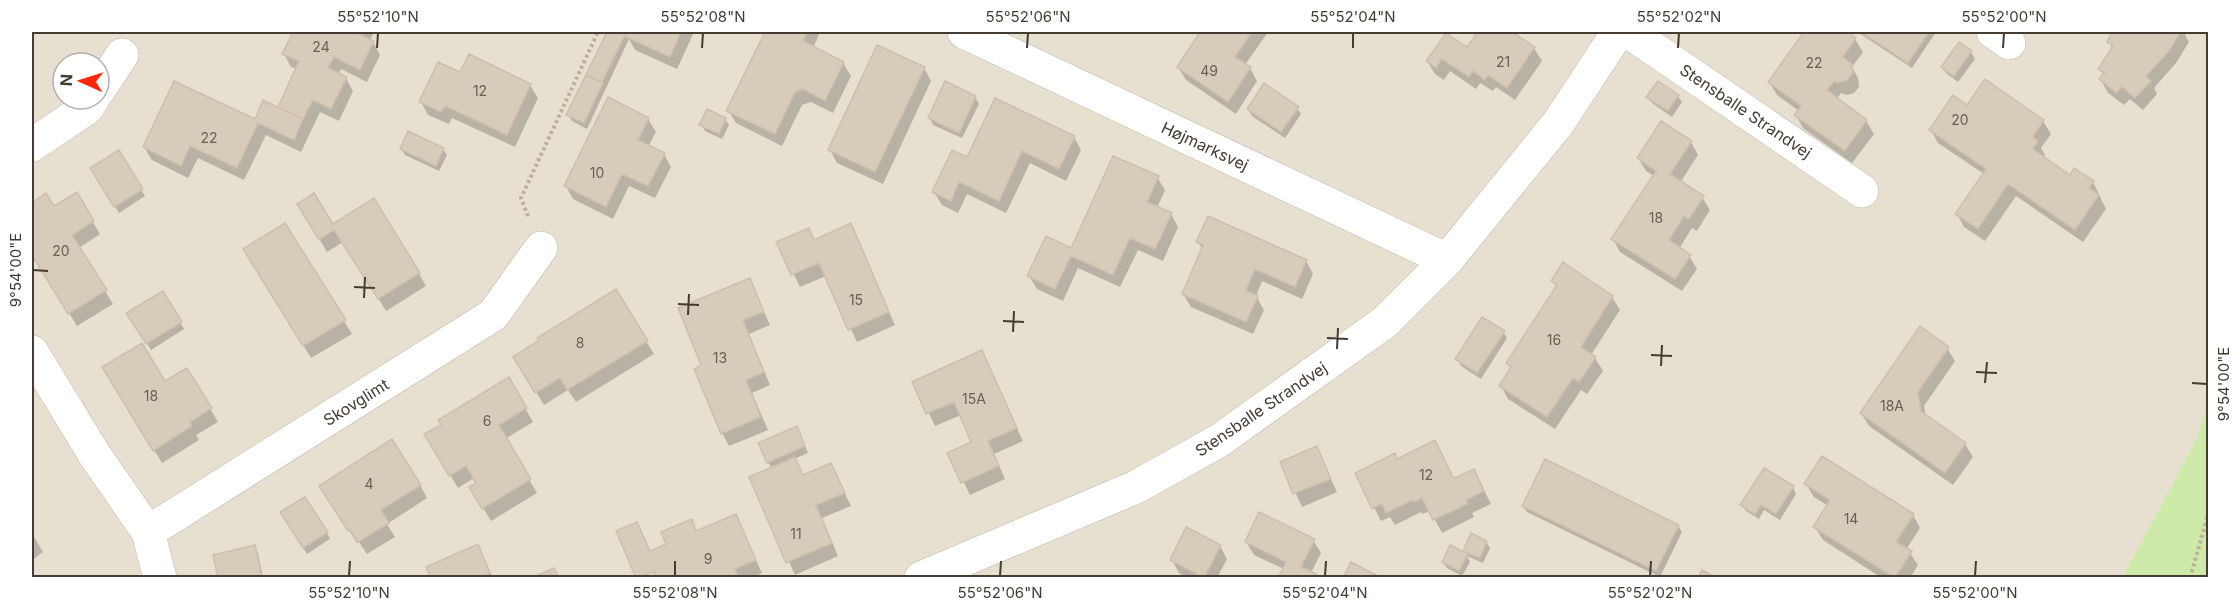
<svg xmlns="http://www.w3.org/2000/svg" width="2240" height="609" font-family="Inter,sans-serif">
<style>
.residential{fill:#e7dfd0;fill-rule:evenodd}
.green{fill:#ceeaa8}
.shadow{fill:#0003}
.building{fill:#d7cbba;stroke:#cfbfaa;stroke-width:1.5}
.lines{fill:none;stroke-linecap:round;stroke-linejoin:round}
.minor-casing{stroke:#c1b7a7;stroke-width:34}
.path{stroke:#c1af95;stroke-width:4;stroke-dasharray:3 3;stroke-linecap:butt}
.minor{stroke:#fff;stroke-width:33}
.ticks{fill:none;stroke:#443c32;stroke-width:2}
.labels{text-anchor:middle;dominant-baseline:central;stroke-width:4.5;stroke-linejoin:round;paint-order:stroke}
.number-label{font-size:14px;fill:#696054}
.street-label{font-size:16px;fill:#443c32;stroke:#fff}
.neatline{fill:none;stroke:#443c32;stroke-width:2}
.ticks-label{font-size:15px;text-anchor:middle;fill:#443c32}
</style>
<rect width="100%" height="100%" fill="#f2ede2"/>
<path class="residential" d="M32 32H2208V401L2197 438 2123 577H32ZM63 63H99V99H63Z"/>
<path class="green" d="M2208 401V577H2123L2197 438Z"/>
<path class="shadow" d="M294 32H374L370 40 373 42 380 55 367 82 341 69 338 75 346 78 353 91 339 121 320 112 301 152 266 135 244 180 198 158 188 178 152 160 144 147 256 121 278 109 297 69 291 67 284 54Z
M609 32H619L625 34 627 38 630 32H694L677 69 635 50 629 39 587 129 572 121 568 115Z
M763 32H820L813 48 843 63 851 76 833 113 811 102 802 105 782 146 736 123 728 110 765 35Z
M1202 32H1268L1245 65 1250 68 1257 81 1236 114 1186 80 1178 67Z
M1480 32H1510L1534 48 1542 61 1515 100 1496 87 1493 91 1480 83 1476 89 1450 71 1444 80 1435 74 1427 61 1468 49Z
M1806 32H1845L1855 39 1863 52 1852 67 1858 78 1859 87 1854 93 1847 95 1841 93 1837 99 1866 121 1874 134 1852 163 1804 129 1796 116 1799 111 1777 95 1769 82Z
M1860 32H1936L1912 68 1862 35Z
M2114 32H2187L2185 35 2189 42 2176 63 2154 88 2157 94 2143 110 2130 99 2124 105 2108 93 2101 80 2104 76 2100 69 2113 49 2109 42Z
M1960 44 1971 52 1975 59 1958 82 1946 73 1943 67Z
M924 68 931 81 883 184 837 163 830 150Z
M461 74 530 85 538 98 515 147 452 118 449 124 428 115 421 102Z
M1678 96 1682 102 1672 117 1652 103 1648 97Z
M975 97 979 104 962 138 933 125 930 118Z
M1967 107 2043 121 2051 134 2041 148 2045 155 2043 158 2070 177 2093 182 2106 209 2083 242 2016 196 1985 241 1964 227 1957 214 1984 174 1938 143 1931 130Z
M1297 108 1301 114 1285 138 1252 116 1249 109Z
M648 119 656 132 648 147 664 154 671 167 655 198 629 186 613 219 573 199 566 186Z
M725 119 729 125 722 139 705 131 701 124Z
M1074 137 1081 150 1066 181 1030 163 1006 213 967 194 958 213 942 205 934 192 968 159Z
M1691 142 1698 155 1680 183 1702 197 1710 210 1697 231 1692 228 1679 249 1689 256 1697 269 1682 291 1620 252 1613 239 1654 176 1646 171 1638 158Z
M401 149H443L447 155 439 171 405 155Z
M118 152 145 196 119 213 92 169Z
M1157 177 1165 190 1157 208 1171 214 1178 227 1163 261 1138 250 1120 287 1078 268 1063 301 1037 289 1029 276 1072 250Z
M76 194 100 234 79 248 113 304 77 326 32 253V204L46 195 54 208Z
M299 204 419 274 426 286 386 311 343 242 327 252Z
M850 225 895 325 857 342 826 276 800 287 778 243 808 230 815 241Z
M1198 242 1306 261 1313 274 1302 299 1262 281 1256 296 1264 310 1253 334 1191 307 1183 294 1203 250Z
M252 262 344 321 352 334 311 358Z
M1564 264 1612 297 1620 310 1591 355 1595 358 1603 371 1587 394 1581 390 1555 429 1508 399 1501 386 1511 370 1508 363 1557 288 1553 281Z
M750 280 770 325 749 334 770 385 752 393 768 430 729 446 722 433 703 366Z
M163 293 184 329 151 350 128 314Z
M1503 332 1507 338 1481 379 1461 366 1457 359Z
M646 341 654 354 576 402 568 390 544 405 515 357Z
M1947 348 1955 361 1924 406 1926 416 1965 444 1973 457 1953 485 1869 426 1861 413Z
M981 352 1023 441 994 454 1005 479 970 495 949 453 973 442 961 415 935 426 914 382Z
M187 370 218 422 196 435 199 440 162 463 111 380 164 383Z
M508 379 533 422 505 439 537 493 491 521 471 488 478 484 474 478 458 488 426 435Z
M800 434 808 453 794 459 804 476 830 464 851 506 822 518 838 556 795 575 751 478 772 469 768 462Z
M1316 448 1337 492 1302 507 1282 463Z
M1397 460 1454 479 1481 484 1491 504 1472 513 1474 517 1442 533 1430 511 1422 514 1421 512 1395 525 1390 517 1381 521 1357 474Z
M1806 484 1913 515 1920 528 1906 550 1910 553 1918 565 1910 578H1882L1823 540 1815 527 1828 506 1814 497Z
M420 485 427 498 387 524 395 537 367 554 359 542 357 543 329 499Z
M1793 487 1796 494 1780 520 1764 510 1759 519 1746 511 1742 505Z
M1523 506 1678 526 1682 532 1660 577 1527 512Z
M282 513 327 533 330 539 307 554Z
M735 516 762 573 751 578H645L662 571 661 568 638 577 618 531 636 523 651 552 668 545 691 521 697 532Z
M32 533 43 552 32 560Z
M1313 540 1321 553 1311 573 1317 578H1280L1284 569 1254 555 1246 542Z
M1486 542 1490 548 1483 563 1467 556 1470 562 1462 576 1447 568 1443 562 1451 547 1468 556 1465 551Z
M477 546 493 578H433Z
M1220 546 1227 559 1217 578H1187L1179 573 1172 560Z
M255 547 258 553 263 578H219Z"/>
<path class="building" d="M293 32H361L359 34 374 41 360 70 334 57 328 68 347 77 331 109 313 100 303 119 278 107 299 61 282 54Z
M607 32 626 33 602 82 586 75Z
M629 32H681L670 57 626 37Z
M765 32H807L803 41 844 62 825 101 803 89 795 92 775 134 726 111Z
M1200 32H1252L1235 57 1251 67 1228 102 1177 67Z
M1478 32H1512L1535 47 1507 88 1488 75 1485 80 1473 71 1469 77 1442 59 1436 68 1426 61 1446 33 1467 47Z
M1804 32H1847L1856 38 1843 57 1852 64 1853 73 1847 80 1838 83 1834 81 1827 90 1867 120 1845 151 1794 115 1801 106 1768 82Z
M1861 32H1929L1908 63Z
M2112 32H2180L2170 50 2146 76 2151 81 2135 98 2122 87 2116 93 2099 79 2105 73 2098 69 2113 46 2107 42Z
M1959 42 1972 51 1954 76 1941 67Z
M877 45 925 67 875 172 828 150Z
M469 54 531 84 507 135 445 106 441 112 419 102 438 62 460 72Z
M586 75 603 83 584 123 566 115Z
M1985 79 2044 120 2033 137 2038 141 2033 149 2070 175 2074 168 2094 181 2089 188 2099 195 2075 230 2008 184 1978 229 1955 214 1986 169 1929 130 1953 95 1967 105Z
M174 81 255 119 263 100 303 119 294 140 258 123 237 168 190 146 181 166 143 147Z
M945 81 976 96 959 133 928 118Z
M1658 81 1679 95 1668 111 1646 97Z
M1264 83 1299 107 1281 132 1247 109Z
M608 97 649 118 638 140 665 153 648 186 622 174 606 207 564 186Z
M995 98 1075 136 1059 169 1022 151 999 201 959 182 951 201 932 192 952 150 967 157Z
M707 109 726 118 719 134 699 125Z
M1661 121 1692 141 1670 174 1704 196 1689 219 1684 216 1669 240 1691 255 1675 279 1611 239 1656 171 1637 158Z
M408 131 444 148 436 166 400 149Z
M119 150 143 189 114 207 90 168Z
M1113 156 1159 176 1147 202 1172 213 1155 249 1130 238 1113 275 1071 256 1055 289 1027 276 1046 236 1071 248Z
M77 192 94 221 72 235 107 290 68 314 32 255V203L46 193 54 206Z
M314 193 333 224 374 198 420 273 378 299 334 230 319 240 297 204Z
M1208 216 1307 260 1295 287 1255 269 1246 290 1258 296 1246 322 1182 294 1203 245 1196 242Z
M285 223 346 320 303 346 243 249Z
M851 223 889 312 848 330 819 263 791 275 776 242 809 228 814 240Z
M1563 262 1613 296 1581 347 1596 357 1579 382 1573 378 1547 417 1499 386 1511 367 1506 363 1557 285 1551 281Z
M750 278 764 312 743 320 764 372 746 380 761 417 721 434 694 369 701 365 678 308Z
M616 289 648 341 567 390 560 378 535 393 513 357 538 341 537 338Z
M163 291 182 322 146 344 126 313Z
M1482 317 1505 331 1477 373 1455 359Z
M1920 326 1949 347 1918 392 1921 411 1966 443 1945 473 1860 413Z
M142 343 165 381 187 368 212 408 190 422 192 426 153 451 102 367Z
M982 350 1017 428 988 441 999 466 961 483 947 453 971 442 954 402 926 414 912 382Z
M509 377 527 408 499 425 531 479 482 509 469 487 476 483 466 466 449 476 424 434 441 425 438 420Z
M797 426 805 446 767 463 758 443Z
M392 439 421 485 381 510 389 523 358 542 350 530 348 531 319 486Z
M1435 440 1453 477 1455 478 1474 469 1484 491 1466 500 1468 504 1433 520 1422 498 1414 502 1413 500 1386 513 1382 504 1372 509 1355 473 1395 453 1397 459Z
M1317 446 1331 479 1293 494 1280 462Z
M1822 456 1914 514 1896 542 1912 551 1895 578 1813 527 1830 500 1804 484Z
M795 457 803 475 831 463 845 493 816 505 832 543 786 563 749 477Z
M1545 459 1679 525 1656 571 1522 506Z
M1764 468 1794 486 1776 514 1761 505 1755 514 1740 505Z
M305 497 328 532 303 548 280 512Z
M1259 512 1315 539 1301 567 1317 574 1315 578H1278L1286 562 1245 542Z
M736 514 756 560 735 569 738 576 735 578H657L654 572 636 578 616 531 637 522 650 551 666 544 661 532 692 519 696 531Z
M1186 527 1221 545 1204 578 1170 560Z
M1471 533 1487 541 1480 558 1463 551Z
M478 544 490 573 480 578H431L426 567Z
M255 545 262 578H218L213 555Z
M1450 545 1468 554 1459 571 1442 562Z
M1351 562 1382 578H1343Z
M554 568 559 578H531Z
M1702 570 1717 578H1698Z"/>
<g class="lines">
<defs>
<path id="minor" d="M964 32 1447 260
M1629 32 1862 191
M1993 32 2009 43
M99 90 122 55
M32 145 87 108 93 99
M32 352 94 454 148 532 160 578
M148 532 493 315 541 248
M921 578 1136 487 1220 440 1385 322 1447 260 1559 122 1618 32"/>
</defs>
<use href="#minor" class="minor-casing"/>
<path class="path" d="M528 216 521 198 598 32
M2190 578 2208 515"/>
<use href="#minor" class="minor"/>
</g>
<path class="ticks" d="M377 48 378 33M702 48 703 33M1027 48 1028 33M1353 48V33M1678 48 1679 33M2003 48 2004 33M33 270 48 271M354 287 375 288M364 298 365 277M678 304 699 305M688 315 689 294M1003 321 1024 322M1013 332 1014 311M1327 338 1348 339M1337 349 1338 328M1651 355 1672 356M1661 366 1662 345M1976 372 1997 373M1985 383 1987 362M2192 383 2207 384M349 576 350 561M675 576V561M1000 576 1001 561M1325 576 1326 561M1650 576 1651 561M1975 576 1976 561"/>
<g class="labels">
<g class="number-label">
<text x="321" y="46">24</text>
<text x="1503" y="61">21</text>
<text x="1814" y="62">22</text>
<text x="1209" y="70">49</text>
<text x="480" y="90">12</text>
<text x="1960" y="119">20</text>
<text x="209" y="137">22</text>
<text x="597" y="172">10</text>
<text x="1656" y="217">18</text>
<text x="61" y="250">20</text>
<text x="856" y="299">15</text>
<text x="1554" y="339">16</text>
<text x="580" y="342">8</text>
<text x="720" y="357">13</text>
<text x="151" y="395">18</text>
<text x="974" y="398">15A</text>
<text x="1892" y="405">18A</text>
<text x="487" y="420">6</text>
<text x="1426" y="474">12</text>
<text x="369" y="483">4</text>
<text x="1851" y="518">14</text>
<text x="796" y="533">11</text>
<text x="708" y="558">9</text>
</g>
<g class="street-label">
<text transform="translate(1746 111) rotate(34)">Stensballe Strandvej</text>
<text transform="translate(1205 146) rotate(25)">Højmarksvej</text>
<text transform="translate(356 402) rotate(-32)">Skovglimt</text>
<text transform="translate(1261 409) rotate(-34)">Stensballe Strandvej</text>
</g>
</g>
<rect width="2240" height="609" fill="none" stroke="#ffffff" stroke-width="66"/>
<g transform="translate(81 81) rotate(273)"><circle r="28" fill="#ffffff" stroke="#b4b1ad" stroke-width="1.5"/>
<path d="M0-4.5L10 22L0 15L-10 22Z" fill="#ff280c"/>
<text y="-9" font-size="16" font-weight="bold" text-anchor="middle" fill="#443c32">N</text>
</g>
<rect x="33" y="33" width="2174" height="543" class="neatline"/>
<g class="ticks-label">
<text x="378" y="22">55°52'10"N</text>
<text x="703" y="22">55°52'08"N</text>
<text x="1028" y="22">55°52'06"N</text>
<text x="1353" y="22">55°52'04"N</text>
<text x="1679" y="22">55°52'02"N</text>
<text x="2004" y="22">55°52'00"N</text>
<text transform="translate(16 270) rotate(-90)" y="5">9°54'00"E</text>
<text transform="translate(2224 384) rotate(-90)" y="5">9°54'00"E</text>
<text x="349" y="598">55°52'10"N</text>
<text x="675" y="598">55°52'08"N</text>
<text x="1000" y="598">55°52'06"N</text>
<text x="1325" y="598">55°52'04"N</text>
<text x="1650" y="598">55°52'02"N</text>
<text x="1975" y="598">55°52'00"N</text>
</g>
</svg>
